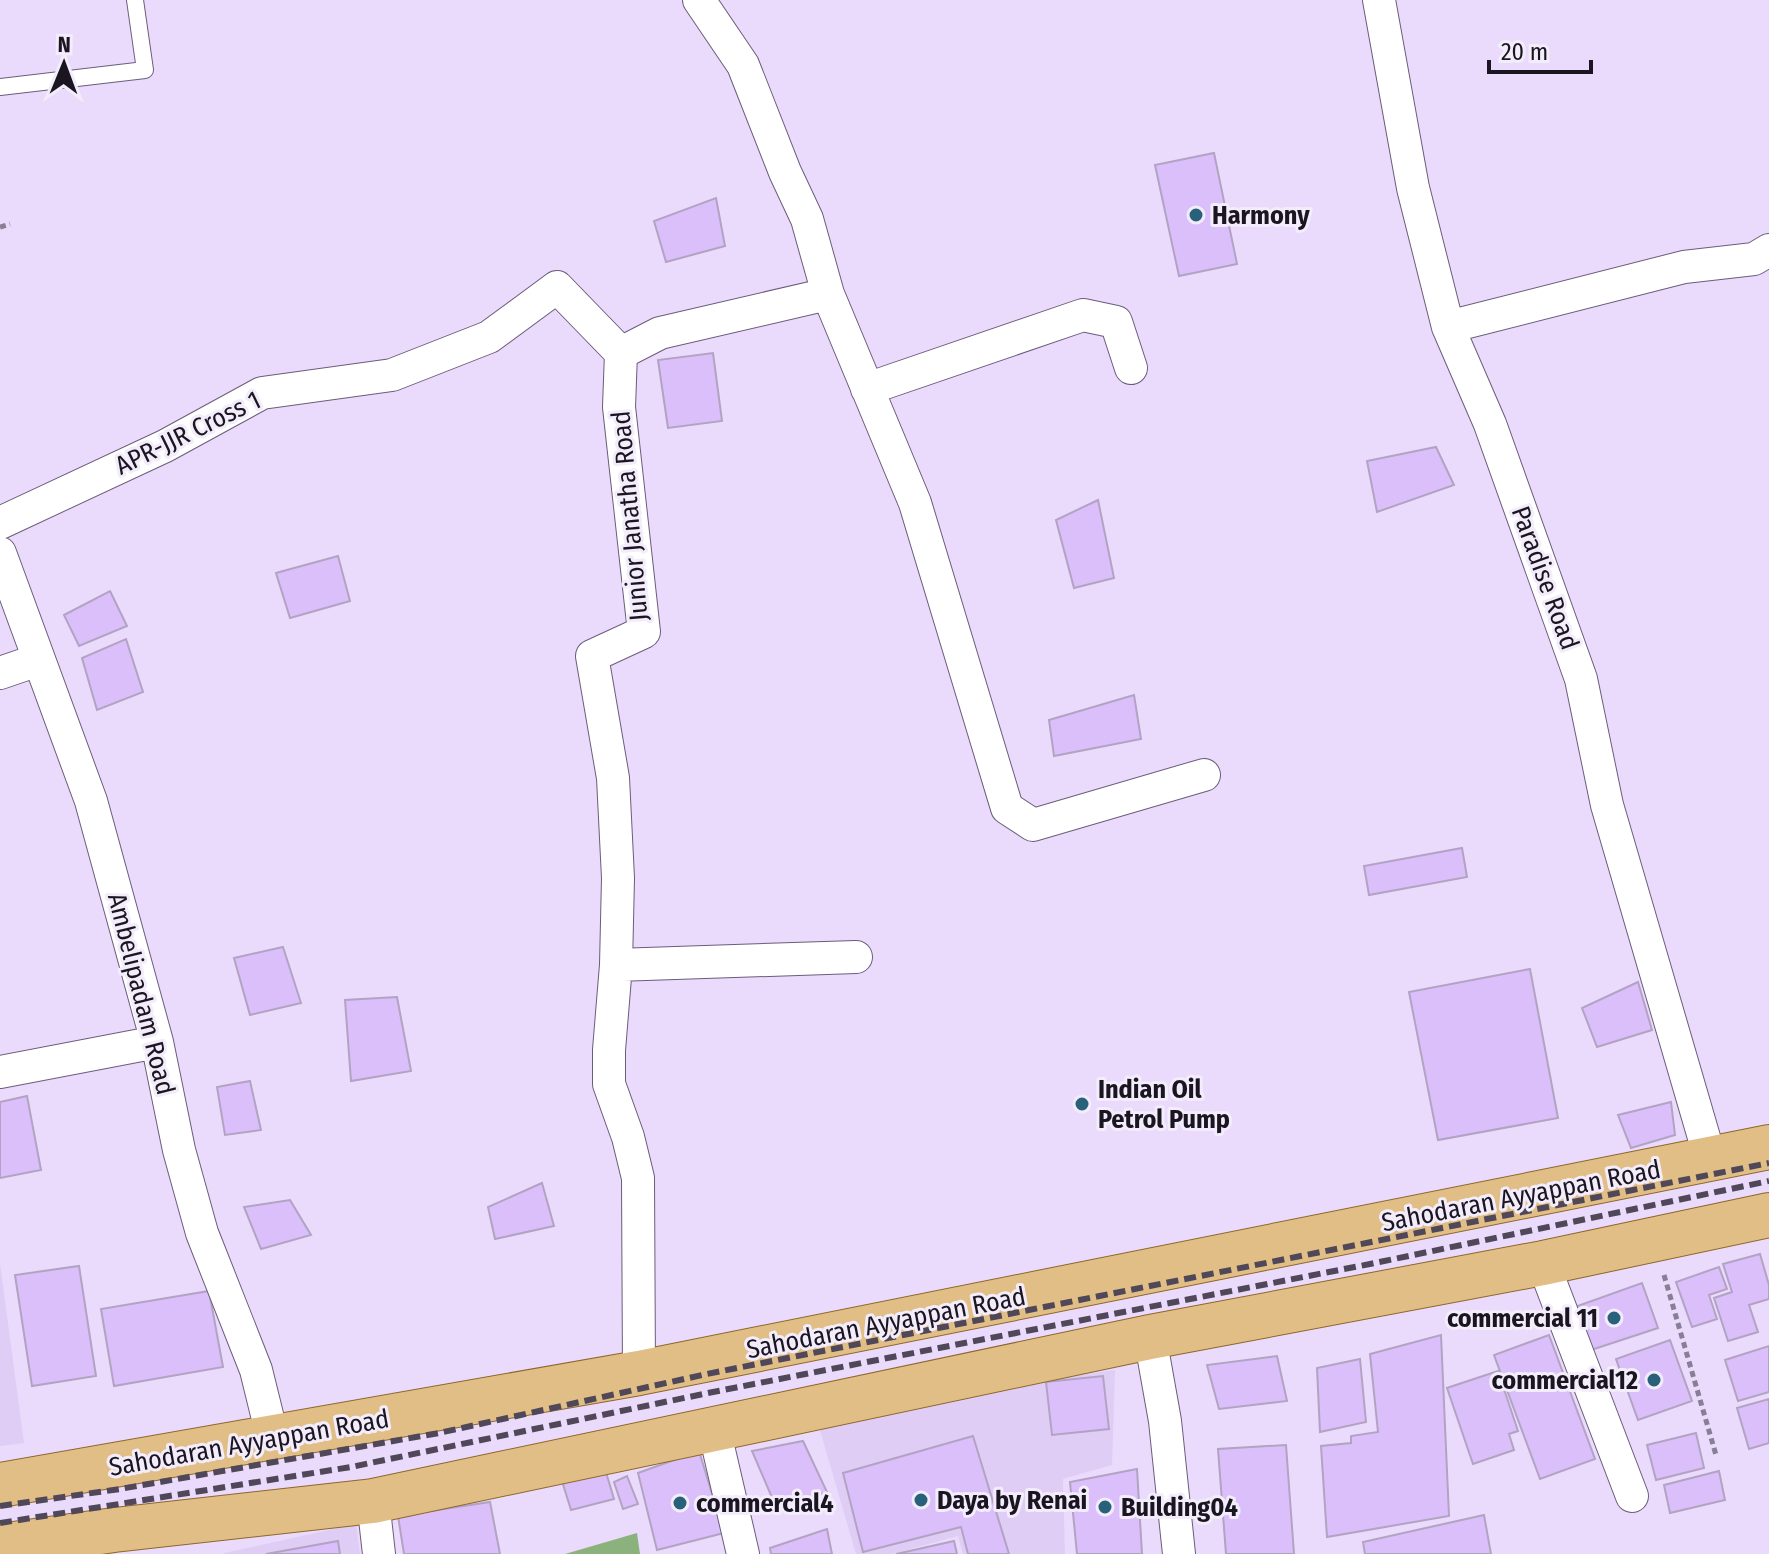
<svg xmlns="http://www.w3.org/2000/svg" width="1769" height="1554" font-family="'Fira Sans Condensed',sans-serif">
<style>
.built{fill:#e0cdf6}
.forest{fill:#8bb17c}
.building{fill:#dbbffa;stroke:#b2a3c3;stroke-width:2}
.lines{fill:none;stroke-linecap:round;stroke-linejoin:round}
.service-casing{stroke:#6b5d7a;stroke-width:18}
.minor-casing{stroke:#6b5d7a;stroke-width:34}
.primary-casing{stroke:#8e662d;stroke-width:46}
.path{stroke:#887e95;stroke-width:5;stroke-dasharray:6 4;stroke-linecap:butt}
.service{stroke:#fff;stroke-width:16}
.minor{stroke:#fff;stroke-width:32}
.primary{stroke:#e1be85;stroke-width:44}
.rail{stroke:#504859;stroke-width:6;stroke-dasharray:12 6;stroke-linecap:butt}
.poi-dot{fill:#29617b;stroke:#f3ecfa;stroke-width:3}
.labels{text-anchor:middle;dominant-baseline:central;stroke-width:6;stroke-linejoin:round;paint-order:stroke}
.poi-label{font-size:26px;font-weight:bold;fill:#1a1521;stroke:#f3ecfa;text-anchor:start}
.street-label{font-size:26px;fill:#1a1521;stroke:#f3ecfa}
</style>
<rect width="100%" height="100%" fill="#eadbfc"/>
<path class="built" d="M0 1263 24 1443 0 1446Z
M1115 1370 1112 1465 1063 1479 1065 1554H963L958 1536 892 1554H856L819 1427 987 1388Z
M356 1524 360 1554H224V1553Z"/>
<path class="forest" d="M637 1533 640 1554H565Z"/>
<path class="building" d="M1214 153 1237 264 1179 276 1155 165Z
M716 198 725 246 666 262 654 221Z
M713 353 722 421 668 428 658 360Z
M1436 447 1454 485 1377 512 1367 461Z
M1098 500 1114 578 1074 588 1056 520Z
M338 556 350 601 290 618 276 573Z
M110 591 127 626 79 646 64 615Z
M126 639 143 692 97 710 82 658Z
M1134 695 1141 739 1054 756 1049 720Z
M1462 848 1467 877 1369 895 1364 866Z
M283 947 301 1003 250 1015 234 958Z
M1530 969 1558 1118 1438 1140 1409 992Z
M1638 982 1652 1030 1597 1047 1582 1008Z
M397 997 411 1071 351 1081 345 1000Z
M250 1081 261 1130 225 1135 217 1087Z
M27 1096 41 1170 0 1178V1102Z
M1671 1102 1675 1135 1631 1148 1618 1115Z
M542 1183 554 1226 495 1239 488 1207Z
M290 1200 311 1235 261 1249 244 1207Z
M1760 1254 1769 1285V1299L1749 1305 1758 1332 1728 1341 1714 1298 1732 1292 1723 1264Z
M79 1266 96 1376 32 1386 15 1275Z
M1719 1267 1727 1289 1709 1295 1717 1319 1692 1327 1676 1282Z
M1642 1283 1658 1328 1585 1352 1569 1309Z
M209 1291 223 1367 114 1386 101 1309Z
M1441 1335 1449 1516 1327 1537 1321 1446 1351 1443V1436L1378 1432 1370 1354Z
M1549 1335 1595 1459 1540 1479 1494 1355Z
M1670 1340 1692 1401 1638 1420 1616 1359Z
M1769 1346V1392L1738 1401 1725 1360Z
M1277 1356 1287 1401 1219 1409 1207 1365Z
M1360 1359 1366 1422 1320 1432 1317 1368Z
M1498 1371 1518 1431 1509 1434 1514 1450 1473 1464 1447 1388Z
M1103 1376 1109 1429 1052 1435 1046 1382Z
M1769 1399V1443L1749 1449 1737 1408Z
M1696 1433 1704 1468 1656 1480 1647 1445Z
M973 1436 1009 1554H968L961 1527 863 1552 843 1473Z
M803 1441 827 1492 776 1507 752 1451Z
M1286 1445 1294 1554H1226L1218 1449Z
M699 1451 724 1533 657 1550 638 1473Z
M605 1469 614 1499 571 1510 562 1481Z
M1137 1469 1142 1554H1077L1070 1482Z
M1719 1471 1725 1500 1670 1513 1664 1485Z
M627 1476 638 1504 623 1509 614 1482Z
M490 1502 500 1554H404L398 1516Z
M1484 1515 1491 1554H1365L1363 1542Z
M827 1529 832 1554H771L770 1548Z
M338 1541 340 1554H266Z
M954 1541 957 1554H896Z"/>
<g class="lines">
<defs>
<path id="service" d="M0 87 145 70 135 0"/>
<path id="minor" d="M1379 0 1413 188 1448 327 1490 424 1581 679 1607 805 1710 1158
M828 294 915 503 1007 808 1033 825 1204 775
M1448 327 1684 267 1754 259 1769 250
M867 389 1083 315 1116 322 1131 368
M0 523 165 446 262 393 392 375 489 337 557 287 621 353
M0 553 91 801 157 1042 179 1150 202 1233 256 1370 273 1439
M0 673 38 660
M616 965 856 957
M0 1072 157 1042
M1543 1263 1632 1496
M1150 1337 1165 1421 1179 1554
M639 1373 638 1178 628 1137 609 1084V1050L616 965 618 878 613 778 592 656 644 632 619 407 621 353 660 333 828 294 807 219 785 172 743 65 699 0
M714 1429 743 1554
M373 1501 379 1554"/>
<path id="primary" d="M0 1485 639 1373 1769 1147
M0 1546 114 1530 373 1501 1150 1337 1543 1263 1769 1215"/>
</defs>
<use href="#service" class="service-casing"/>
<use href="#minor" class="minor-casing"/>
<use href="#primary" class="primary-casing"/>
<path class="path" d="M0 227 10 224
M1664 1275 1716 1455"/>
<use href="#service" class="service"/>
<use href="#minor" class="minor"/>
<use href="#primary" class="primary"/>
<path class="rail" d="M0 1506 120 1489 439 1433 707 1374 1769 1163
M0 1523 351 1467 713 1392 1370 1264 1769 1181"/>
</g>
<g class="poi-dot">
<circle cx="1196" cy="215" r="8"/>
<circle cx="1082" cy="1104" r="8"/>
<circle cx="1614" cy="1318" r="8"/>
<circle cx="1654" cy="1380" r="8"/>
<circle cx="921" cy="1500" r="8"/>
<circle cx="680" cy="1503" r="8"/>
<circle cx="1105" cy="1507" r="8"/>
</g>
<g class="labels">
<g class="poi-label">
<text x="1212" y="215">Harmony</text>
<text x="1098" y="1089">Indian Oil<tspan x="1098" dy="30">Petrol Pump</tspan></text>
<text x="1598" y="1318" text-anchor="end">commercial 11</text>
<text x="1638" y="1380" text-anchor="end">commercial12</text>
<text x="937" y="1500">Daya by Renai</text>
<text x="696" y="1503">commercial4</text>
<text x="1121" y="1507">Building04</text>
</g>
<g class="street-label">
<text transform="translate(188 433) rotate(-26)">APR-JJR Cross 1</text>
<text transform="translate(630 516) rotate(-95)">Junior Janatha Road</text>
<text transform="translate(1545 578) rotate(70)">Paradise Road</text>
<text transform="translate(141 994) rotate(76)">Ambelipadam Road</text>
<text transform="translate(1521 1196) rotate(-11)">Sahodaran Ayyappan Road</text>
<text transform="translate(886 1323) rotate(-11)">Sahodaran Ayyappan Road</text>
<text transform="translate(249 1443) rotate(-10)">Sahodaran Ayyappan Road</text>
</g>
</g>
<g transform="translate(64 64) rotate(1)" stroke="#f3ecfa" stroke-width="6" paint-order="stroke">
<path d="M0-6L14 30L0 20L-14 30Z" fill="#1a1521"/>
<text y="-12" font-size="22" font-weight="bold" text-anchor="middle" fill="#1a1521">N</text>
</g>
<path d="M1489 60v12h102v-12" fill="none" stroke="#1a1521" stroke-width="4"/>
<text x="1501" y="60" font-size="24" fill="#1a1521" stroke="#f3ecfa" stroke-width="6" paint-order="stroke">20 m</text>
</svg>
